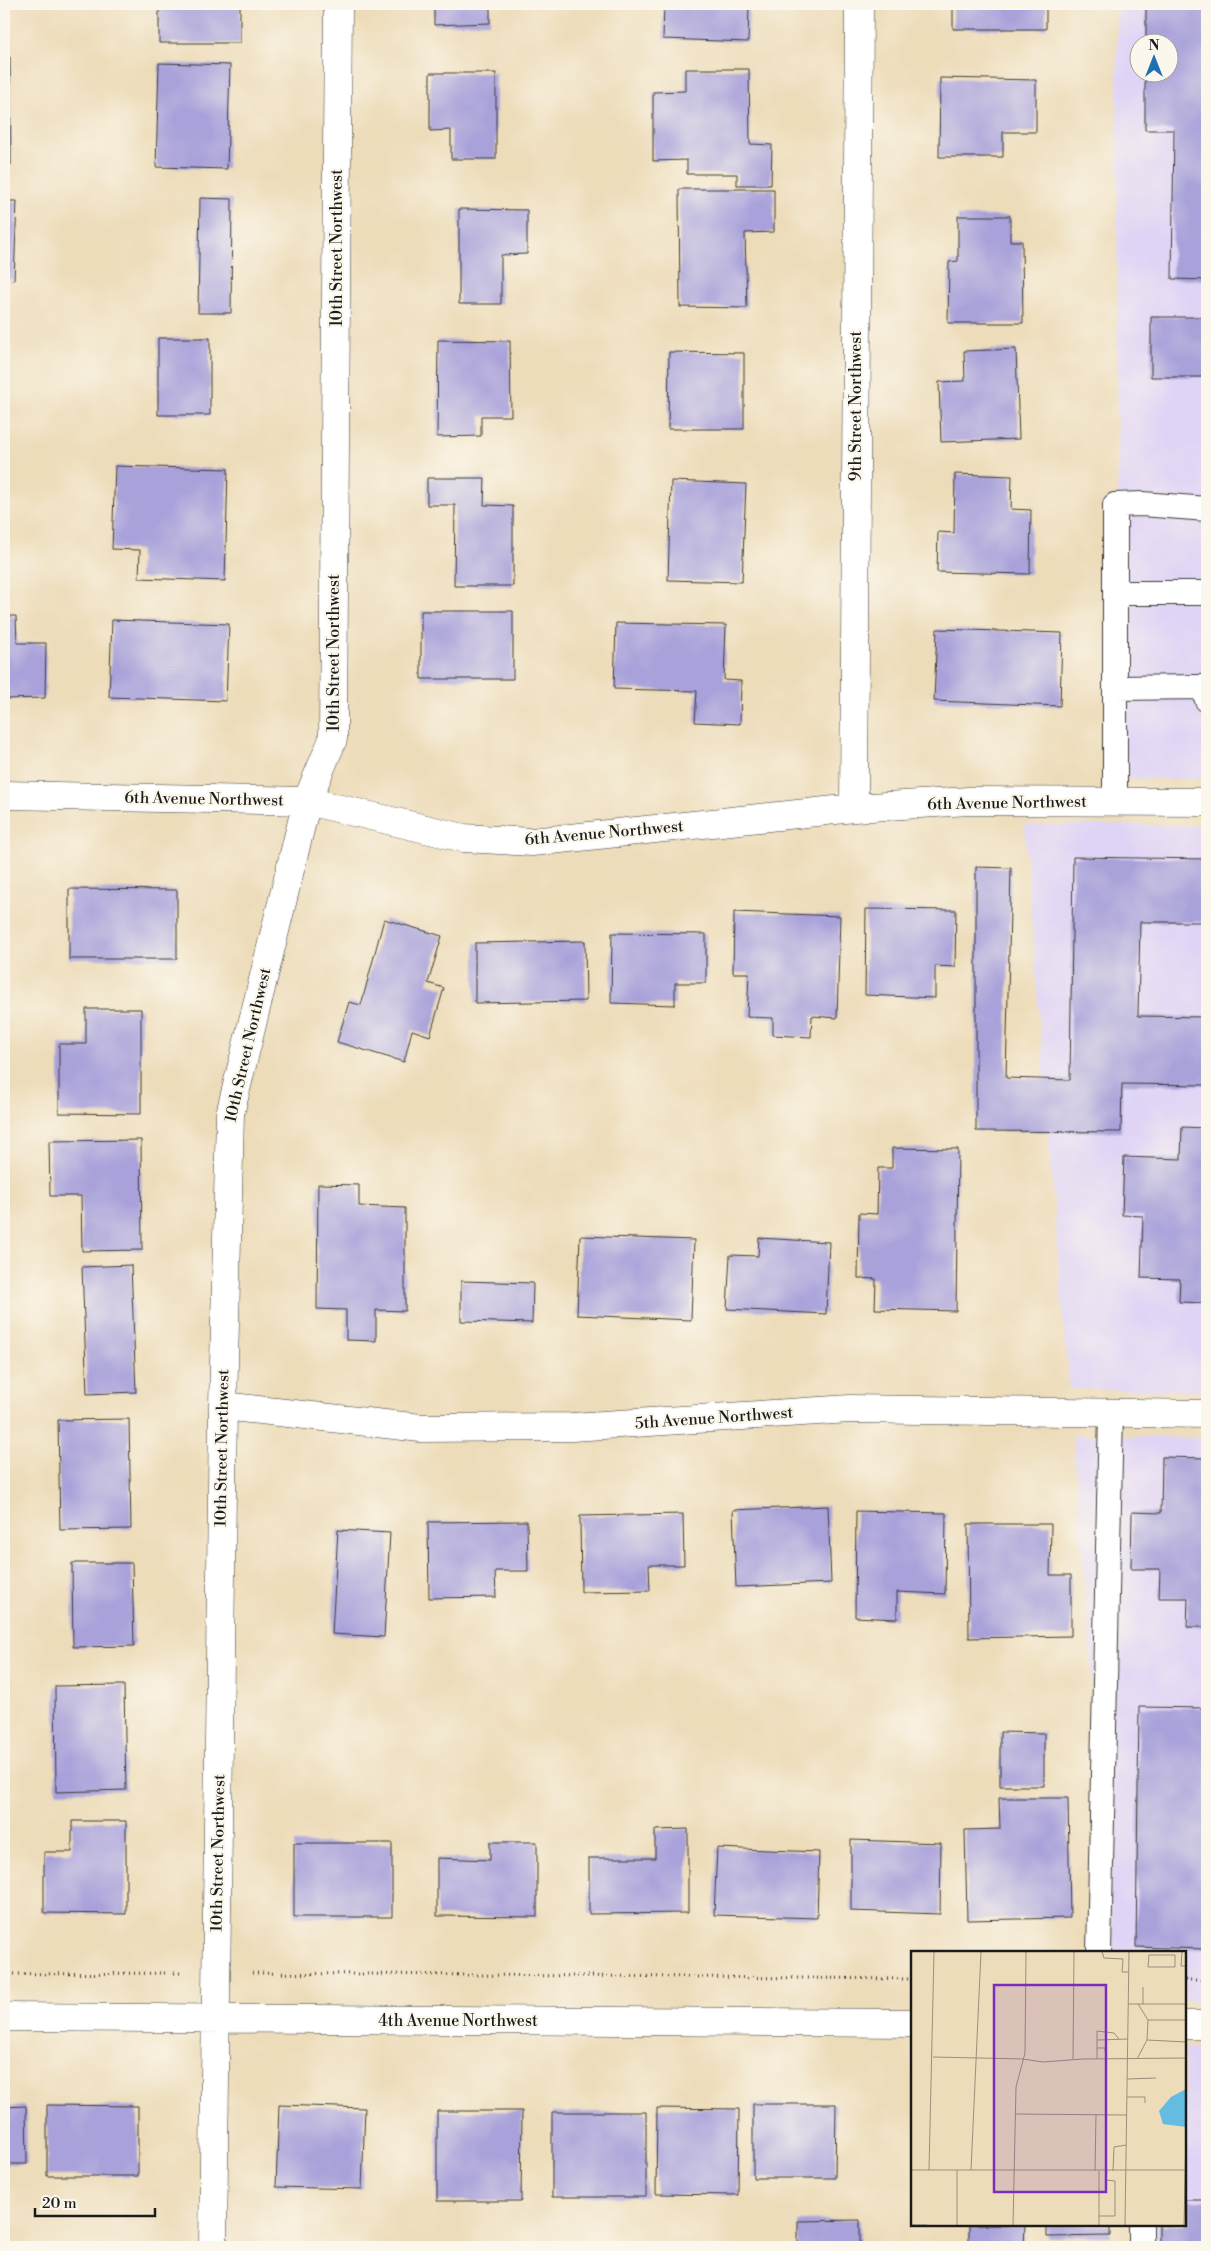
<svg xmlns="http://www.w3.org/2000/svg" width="1211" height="2251" font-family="'Libre Bodoni',serif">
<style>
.built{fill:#dfd4f5;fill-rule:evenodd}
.building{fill:#a9a2da}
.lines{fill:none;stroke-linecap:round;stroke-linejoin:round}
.lane-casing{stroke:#3b3934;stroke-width:26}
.street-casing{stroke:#3b3934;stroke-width:29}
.path{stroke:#3b3934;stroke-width:3;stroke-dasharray:1 4;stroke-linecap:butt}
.lane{stroke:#fff;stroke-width:24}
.street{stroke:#fff;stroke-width:28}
.labels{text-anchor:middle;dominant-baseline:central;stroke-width:4.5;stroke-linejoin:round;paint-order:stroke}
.street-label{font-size:16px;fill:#1c1c1c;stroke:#fbf7ec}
.inset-road{fill:none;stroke:#998f7a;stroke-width:1}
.view{fill:#7b2cbf;fill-opacity:0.15;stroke:#7b2cbf;stroke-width:2.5}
.inset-edge{fill:none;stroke:#1c1c1c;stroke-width:2.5}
</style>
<rect width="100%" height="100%" fill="#fbf7ec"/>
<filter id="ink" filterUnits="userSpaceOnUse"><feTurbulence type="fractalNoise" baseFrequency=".02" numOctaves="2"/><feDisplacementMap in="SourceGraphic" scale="10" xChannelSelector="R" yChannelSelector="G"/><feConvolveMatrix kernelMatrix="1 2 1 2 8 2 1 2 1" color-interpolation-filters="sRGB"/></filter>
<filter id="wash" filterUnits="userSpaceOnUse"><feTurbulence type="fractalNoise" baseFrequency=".0096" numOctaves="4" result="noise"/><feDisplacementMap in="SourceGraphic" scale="20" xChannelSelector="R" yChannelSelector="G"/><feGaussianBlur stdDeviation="1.12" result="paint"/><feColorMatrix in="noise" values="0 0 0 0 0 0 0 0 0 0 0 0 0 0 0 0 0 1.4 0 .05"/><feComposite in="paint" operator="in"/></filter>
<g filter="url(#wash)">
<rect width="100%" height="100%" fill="#eddcb9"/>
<path class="built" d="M1117 4H1207V779H1118ZM1138 42H1168V72H1138Z
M1024 825H1207V1391L1069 1389Z
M1073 1435 1207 1438V2001H1185V1952H1114Z
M1185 2048H1207V2247H1137L1135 2225H1185Z"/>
<g id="blocks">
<path class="building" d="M4 4H7L6 35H4Z
M159 4H240V43H159Z
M434 4H490V23L434 25Z
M664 4H749L748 42 663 39Z
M953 4H1046V29H953Z
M1146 4H1207V280L1172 279 1174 130H1145V72H1168V42H1146Z
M4 57H10L11 165H4Z
M159 63 230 65 227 169 156 167Z
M685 69H749L750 144 772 145 771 185H737V174H687V160L653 161V92L685 91Z
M430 73H496V159H451V130L430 131Z
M940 78 1036 80V132H1003V157H939Z
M679 189H774V232L745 233 747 308 680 307Z
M200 198 232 199 231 313H198Z
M4 201H17L14 280 4 279Z
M459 209 527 210V254L501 255V304H459Z
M958 216H1010V241H1022L1023 323H948L949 262 958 261Z
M1151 317H1207V377H1151Z
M158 338H210V415H158Z
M438 340 510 341 511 416H481V436L437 437Z
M1016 349 1019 439 941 442 939 382 965 381 964 351Z
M669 352 744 353V429H668Z
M115 466 228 469 225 581 139 578 140 550 112 549Z
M955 474 1012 476 1011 509 1031 510 1030 574 937 572 938 532 954 533Z
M427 478H485L484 505 513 506V586H454L455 505H427Z
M671 481 746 484 742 582 668 580Z
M421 611H513V679H421Z
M4 616H16L17 643H46L45 698 4 699Z
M112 620 229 624 226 701 109 697Z
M616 623 726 625 724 680 741 681 740 724 695 722 697 691 614 689Z
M937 629 1062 633 1060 706 934 701Z
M1073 857 1207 859V922H1140L1138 1016 1207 1017V1085L1122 1084 1121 1132 976 1131V867L1011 868 1006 1078 1070 1080Z
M69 889 177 890V959H69Z
M866 909 956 910 955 967 935 966V998L865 995Z
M734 912 840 916 837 1018 812 1016 811 1037 773 1035V1018L747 1017 749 973H733Z
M384 919 442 936 428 983 444 988 430 1036 412 1030 404 1062 337 1042 349 1002 361 1005Z
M612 933 706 934V983H675V1005L611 1003Z
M585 941 586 1001 475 1003V943Z
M86 1009H141V1114L59 1113V1044H86Z
M1182 1127 1207 1128V1303L1179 1302 1180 1279 1141 1278 1143 1216 1122 1215 1124 1157 1181 1159Z
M141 1140 142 1250 82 1251 81 1196H50L49 1141Z
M892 1148 958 1149 956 1311 875 1309 876 1279 858 1278 859 1213 877 1214 878 1168H892Z
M318 1184 359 1185V1206L405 1208V1311L376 1310V1341L346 1340V1310L317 1309Z
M580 1236 694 1240 691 1320 577 1315Z
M759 1238 829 1242 826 1314 727 1309 730 1255 758 1256Z
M131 1265 136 1392 87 1394 82 1267Z
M461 1281 533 1283 532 1323 461 1321Z
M129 1419 131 1529 60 1530 58 1420Z
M1162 1457 1207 1458V1627H1187L1188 1598H1159L1160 1569H1131L1132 1512 1161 1513Z
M828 1506 831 1583 736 1587 733 1510Z
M856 1511 946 1513 945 1594 897 1592V1619L855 1617Z
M683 1514 684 1565H649L650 1591 581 1592 580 1516Z
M527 1521 528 1571H495L496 1597 429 1598 428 1522Z
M968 1524H1051L1050 1575H1071V1636L969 1638Z
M338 1530 390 1533 384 1637 332 1634Z
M72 1563H132L134 1646 73 1647Z
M124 1685 126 1790 56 1792 55 1686Z
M1139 1707 1207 1708V1949L1136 1947Z
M1000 1732 1044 1733V1786H1000Z
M999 1798H1068L1070 1918 967 1920 965 1830 1000 1829Z
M72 1821H126V1914L44 1913V1852H72Z
M688 1829V1913L589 1914V1858H655V1830Z
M851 1840 941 1843 940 1914 851 1911Z
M490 1842H537V1917L437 1916V1858L490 1860Z
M294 1843H392V1917H294Z
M717 1848 819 1852 817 1918 714 1915Z
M753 2104H836L835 2178H753Z
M47 2105 138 2106V2176H47Z
M279 2105 365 2108 362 2189 276 2187Z
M26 2106 27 2164H4V2107Z
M657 2108 739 2109 738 2195 656 2194Z
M437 2111H522L521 2201H437Z
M552 2112H646V2197H552Z
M1185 2200H1207V2247H1159V2225H1185Z
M860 2220V2247H798V2221Z
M969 2225H1025L1024 2247H969Z
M1047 2225H1110V2236L1047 2237Z"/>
</g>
</g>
<g filter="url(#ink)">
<use href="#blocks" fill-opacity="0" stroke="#3b3934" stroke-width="1"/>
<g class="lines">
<defs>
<path id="lane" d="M1115 593H1207
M1115 688 1203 687 1207 700
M1115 801V505L1142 504 1207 509
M1099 1952 1111 1413
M1141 2225V2247"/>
<path id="street" d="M4 795 307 801 464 838 532 842 854 808 969 801 1207 802
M854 808 859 4
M223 1406 421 1428 572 1427 850 1409 1207 1414
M4 2017 912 2023
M1185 2025H1207
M213 2247 223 1406 230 1114 307 801 333 739 338 4"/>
</defs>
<use href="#lane" class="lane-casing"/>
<use href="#street" class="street-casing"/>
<path class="path" d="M252 1973 912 1979
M4 1974 181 1973
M1185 1980H1207"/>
<use href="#lane" class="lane"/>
<use href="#street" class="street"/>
</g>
</g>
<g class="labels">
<g class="street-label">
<text transform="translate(337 248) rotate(-90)">10th Street Northwest</text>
<text transform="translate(856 406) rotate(-90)">9th Street Northwest</text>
<text transform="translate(334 653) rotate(-90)">10th Street Northwest</text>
<text transform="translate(204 799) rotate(1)">6th Avenue Northwest</text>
<text transform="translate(1007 803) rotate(-1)">6th Avenue Northwest</text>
<text transform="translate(604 833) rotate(-5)">6th Avenue Northwest</text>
<text transform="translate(248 1045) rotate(-77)">10th Street Northwest</text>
<text transform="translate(714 1418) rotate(-4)">5th Avenue Northwest</text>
<text transform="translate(222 1448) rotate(-89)">10th Street Northwest</text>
<text transform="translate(218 1853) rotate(-89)">10th Street Northwest</text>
<text x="458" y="2021">4th Avenue Northwest</text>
</g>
</g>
<g transform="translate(911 1951)">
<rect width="275" height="275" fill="#eddcb9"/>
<path d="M275 138V176L252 173 248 160 260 146Z" fill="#64bce1"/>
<path class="inset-road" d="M191 1 193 7 212 8 211 21H218M271 1 270 15H275M238 4H264V16H237ZM217 53H275M227 53 237 69 236 89M232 53V36M237 69H275M186 89 217 88M186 97H194L195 108M22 106 112 108 132 111 172 108 275 107M162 108 163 1M186 108V80L203 82 208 88M226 108 236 89 275 91M216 128 245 127M216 146H234V152M104 163 216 164M0 219H275M18 219 23 1M46 219V274M60 219 70 1M184 220 185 164M202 220 203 196 215 194M188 265H204V230L195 229 196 220M0 274H16M102 274 105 136 114 102 115 1M188 274V220M214 274 218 1M273 274 275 181"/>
<path class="view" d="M83 34H195V241H83Z"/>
<rect width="275" height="275" class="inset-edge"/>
</g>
<rect width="1211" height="2251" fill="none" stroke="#fbf7ec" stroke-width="20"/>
<g transform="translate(1154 58)"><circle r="24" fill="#fbf7ec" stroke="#a29f99"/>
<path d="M0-4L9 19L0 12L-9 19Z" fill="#1f6fb2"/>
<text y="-8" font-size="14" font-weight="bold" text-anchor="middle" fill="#1c1c1c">N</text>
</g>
<path d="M35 2208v8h120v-8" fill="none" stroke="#1c1c1c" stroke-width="2.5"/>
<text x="42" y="2208" font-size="15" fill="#1c1c1c" stroke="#fbf7ec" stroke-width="4" paint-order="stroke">20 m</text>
</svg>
